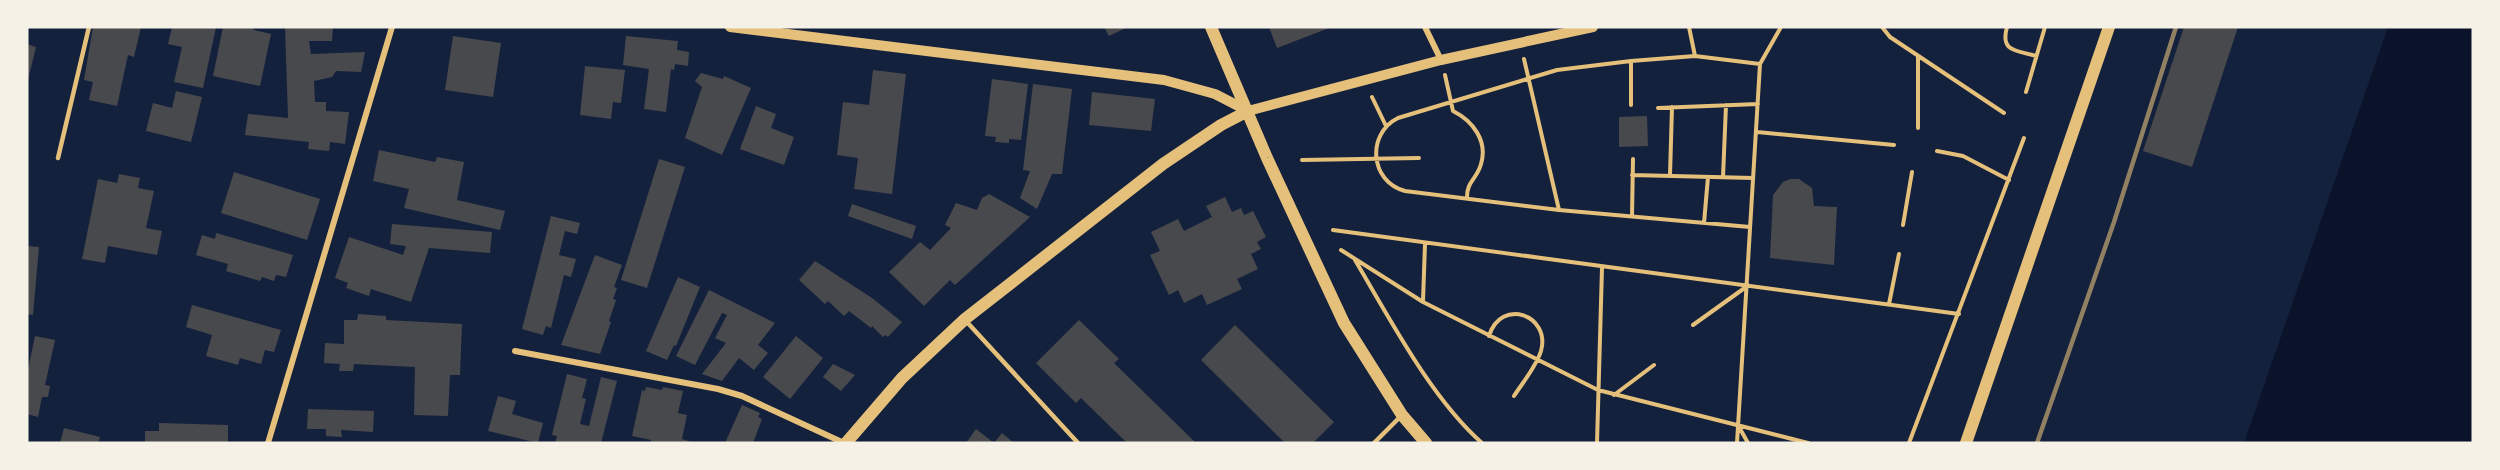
<svg xmlns="http://www.w3.org/2000/svg" width="2500" height="470" font-family="Barlow,sans-serif">
<style>
.water{fill:#0b132b}
.building{fill:#48494c}
.lines{fill:none;stroke-linecap:round;stroke-linejoin:round}
.path{stroke:#e5c07b;stroke-width:4}
.service{stroke:#e5c07b;stroke-width:4.5}
.minor{stroke:#e5c07b;stroke-width:6}
.tertiary{stroke:#e5c07b;stroke-width:10}
.secondary{stroke:#e5c07b;stroke-width:12}
.rail{stroke:#918062;stroke-width:4.5}
</style>
<rect width="100%" height="100%" fill="#14213d"/>
<path class="water" d="M2388 27H2473V443H2244Z"/>
<path class="building" d="M93 27H141L134 57 128 55 117 106 89 100 93 82 84 80Z
M172 27H216L203 88 174 82 182 47 168 44Z
M223 27H252L254 30 271 34 260 86 213 76Z
M285 27H333L332 41H309L311 54 365 52 361 72 336 71 332 77 314 81 315 102H326V111L349 112 345 144 330 142 329 151 308 149 309 142 245 135 248 114 288 118Z
M1104 27H1128L1109 36Z
M1269 27H1332L1277 48Z
M2184 27H2238L2192 167 2143 151Z
M453 36 501 43 493 97 445 90Z
M626 36 678 41 677 50 689 52 688 66 675 64 674 70 671 69 666 112 644 109 649 69 623 65Z
M27 44 36 47 28 80H27Z
M585 66 625 70 621 103 613 102 611 119 580 115Z
M873 70 906 74 892 194 854 189 858 158 837 155 843 102 869 105Z
M701 73 723 79 724 76 751 88 722 155 685 138 702 87 695 81Z
M992 79 1028 84 1021 140 1009 139V143L995 142 996 137 985 136Z
M1033 84 1072 89 1062 174H1052L1037 209 1020 198 1030 171 1023 170Z
M176 91 202 97 191 142 146 131 153 103 172 108Z
M1092 92 1155 99 1151 131 1089 125Z
M756 106 776 114 771 128 794 137 784 165 740 149Z
M1647 116 1648 146 1619 147V117Z
M379 150 435 162 437 157 464 162 457 200 505 211 500 230 404 208 409 189 373 181Z
M659 159 685 167 647 288 621 280Z
M234 172 320 199 307 240 221 213Z
M119 174 140 178 138 188 154 191 146 228 162 231 157 255 108 246 105 263 82 259 98 179 117 183Z
M1790 179H1799L1812 188 1814 206 1837 207 1834 265 1770 258 1773 195 1783 182Z
M989 194 1030 217 955 285 950 280 924 306 889 272 920 242 930 250 951 228 945 225 956 203 977 210 982 198Z
M1225 197 1232 212 1241 208 1244 215 1253 211 1266 237 1257 242 1261 249 1251 254 1258 269 1237 279 1242 289 1207 305 1202 294 1184 303 1178 290 1169 295 1150 255 1160 251 1151 232 1178 219 1184 231 1212 217 1206 206Z
M852 204 916 226 912 239 848 216Z
M551 216 580 223 577 234 565 231 559 255 576 259 571 277 564 275 551 328 546 326 543 335 522 329Z
M392 224 492 232 490 253 429 248 411 302 371 289 369 296 346 288 348 283 335 278 349 237 403 255 406 246 390 244Z
M216 233 293 255 286 277 276 275 274 281 262 277 260 281 226 271 228 264 196 255 202 235 215 239Z
M27 246 39 247 33 315 27 314Z
M595 255 622 265 614 287 617 288 613 299 616 300 609 321 611 322 600 354 561 345Z
M815 261 872 298 902 322 888 337 885 335 883 337 872 326 871 328 849 311 844 316 828 301 825 304 799 280Z
M678 277 700 287 676 346 674 345 667 360 646 351Z
M709 290 775 323 758 345 768 353 754 370 739 358 722 381 702 374 726 343 715 338 727 315 722 313 695 365 676 356Z
M192 305 281 330 274 352 265 350 261 364 240 358 238 365 206 356 212 335 186 327Z
M358 314 386 316V320L462 324 460 375H450L448 416 414 415 415 367 354 364 353 371H339L340 364 324 363 325 343 344 344V320H357Z
M1079 320 1119 359 1114 363 1196 443H1127L1081 398 1076 403 1036 363Z
M1235 325 1334 422 1313 443H1285L1201 360Z
M35 336 55 340 45 385 50 386 48 397H42L38 417 27 414V374Z
M796 336 823 358 790 399 763 377Z
M833 364 855 375 841 391 823 377Z
M567 374 587 379 582 398 586 399 580 424 589 426 601 377 617 381 601 443H555L557 436 552 435Z
M646 387 662 390 663 387 683 391 678 413 687 415 682 439 695 443H651V440L632 436 642 390 645 391Z
M498 396 516 401 512 414 543 423 538 443 488 431Z
M742 405 760 413 758 417 762 419 753 443H725Z
M308 409 374 411 373 432 341 430 342 437 326 436V429H307Z
M159 423 228 425V443H145V431H159Z
M64 428 100 437 98 443H60Z
M976 429 994 443H966Z
M1002 433 1014 443H994Z"/>
<g class="lines">
<path class="path" d="M1689 27 1695 56
M1882 27 1890 37 2004 113
M2007 27C2000 52 2016 50 2036 56
M1524 59 1559 210
M1631 61V105
M1445 75 1453 111C1473 121 1488 141 1481 164 1477 179 1467 181 1467 197
M2026 92 2045 27
M1372 97 1386 126
M1658 108 1758 104
M1918 128V56
M1757 132 1894 145
M1937 151 1963 156 2009 180
M1302 160 1419 158
M1632 175 1753 178
M1670 175 1672 107
M1723 177 1726 105
M1632 216 1633 159
M1704 223 1708 177
M1903 225 1912 172
M1750 227 1559 210 1405 191C1370 182 1366 134 1398 118L1557 70 1631 61 1695 56 1760 64
M1333 230 1959 314
M1341 250 1423 302 1598 390 1808 443
M1355 260C1390 319 1431 398 1482 443
M1423 301 1425 244
M1889 304 1899 254
M1693 325 1746 287
M1489 336C1501 297 1551 315 1541 351 1536 367 1523 382 1514 396
M1614 395 1654 365
M1739 427 1748 443
M1597 443 1602 268
M1737 443 1760 64 1781 27
M1909 443 2024 138"/>
<path class="service" d="M58 158 89 27
M966 321 1078 443
M1374 443 1402 415"/>
<path class="minor" d="M1425 27 1441 60
M515 351 718 389 742 396 844 443
M268 443 392 27"/>
<path class="tertiary" d="M730 27 1164 80 1215 94 1248 111 1441 60 1593 27"/>
<path class="secondary" d="M1211 27 1267 158 1344 323 1402 415 1426 443
M846 443 902 378 965 319 1163 164 1221 125 1248 111
M1966 443 2109 27"/>
<path class="rail" d="M2037 443 2114 222 2176 27"/>
</g>
<rect width="2500" height="470" fill="none" stroke="#f6f1e7" stroke-width="57"/>
</svg>
